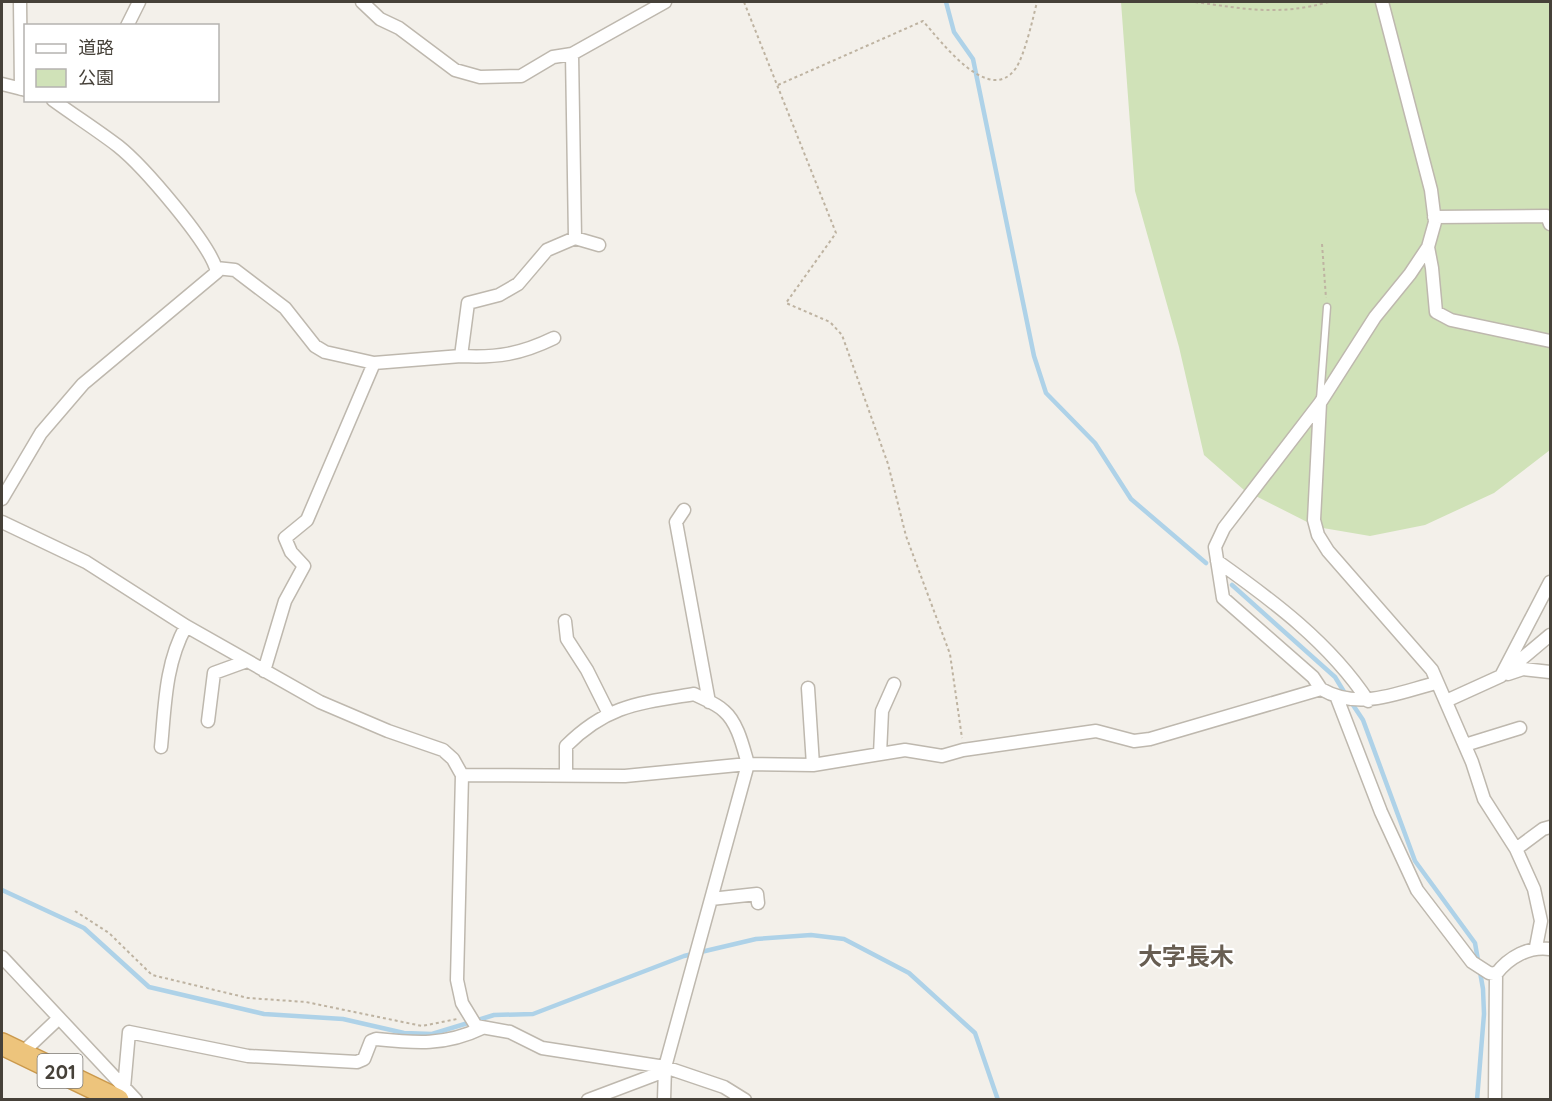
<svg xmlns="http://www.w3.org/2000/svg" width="1552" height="1101" font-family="Quicksand,'Noto Sans JP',sans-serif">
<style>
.green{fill:#d0e2b8}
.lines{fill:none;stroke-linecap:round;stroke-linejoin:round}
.stream{stroke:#aed2e8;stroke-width:4.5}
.lane-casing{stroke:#beb8ae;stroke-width:9}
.street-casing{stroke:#beb8ae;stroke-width:15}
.highway-casing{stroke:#cb994c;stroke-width:24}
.path{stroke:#beb3a1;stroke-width:2;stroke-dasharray:3 3;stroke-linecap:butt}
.lane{stroke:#fff;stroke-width:6}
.street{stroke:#fff;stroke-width:12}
.highway{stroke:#edc47c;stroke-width:21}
.labels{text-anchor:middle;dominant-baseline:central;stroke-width:4.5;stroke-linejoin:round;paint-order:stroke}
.shield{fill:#fff;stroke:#7e7a74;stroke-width:1.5}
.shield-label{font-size:20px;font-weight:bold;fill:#464139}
.quarter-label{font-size:24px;font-weight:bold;fill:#685e52;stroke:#fff}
</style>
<rect width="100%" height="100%" fill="#f3f0ea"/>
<path class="green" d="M1121 2H1550V450L1494 493 1425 525 1370 536 1317 527 1244 490 1204 455 1179 347 1135 191Z"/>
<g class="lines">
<path class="stream" d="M946 2 954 32 973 59 1034 356 1046 393 1095 443 1131 499 1206 563
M1232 585 1335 677 1346 695
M1351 702 1363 720 1415 861 1475 943 1483 989 1484 1014 1477 1100
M2 890 84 928 149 987 264 1014 343 1019 404 1033 432 1034 494 1015 533 1014 684 956 756 939 811 935 844 939 909 973 975 1033 998 1100"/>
<defs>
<path id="lane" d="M1320 399 1327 307"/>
<path id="street" d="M20 2 21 89
M362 2 380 19 399 28 455 70 480 77 521 76 553 57 572 54
M127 26 139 2
M2 84 26 90
M1434 217 1547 216 1550 224
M575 238 572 54 665 2
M1428 247 1432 268 1436 312 1451 320 1550 341
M216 268 235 270 285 308 315 346 325 352 374 363 307 520 285 538 291 552 304 566 285 601 264 671
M461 356C497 358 521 354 554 338
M374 363 461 356 468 303 499 295 518 284 547 250 575 238 599 245
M1320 403 1314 520 1318 535 1328 551 1432 670 1472 762 1484 799 1516 849 1534 889 1541 921 1536 947
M2 499 41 433 83 384 217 272C211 244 142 165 118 146 97 130 75 116 53 100
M684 510 676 522 709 702
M2 522 86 562 186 626 320 702 388 731 443 750 453 759 462 775 457 980 462 1003 476 1026 510 1032 542 1048 665 1067 724 1087 745 1100
M1217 561C1272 600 1330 643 1368 701
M565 621 567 639 587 670 608 712
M1506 672 1550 635
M1508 674 1523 669 1550 672
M808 688 813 765
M1321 689 1313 677 1223 598 1215 547 1224 528 1320 403 1375 317 1410 274 1428 247 1435 222 1431 190 1382 2
M1337 698 1381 812 1417 890 1472 962 1489 973 1496 974
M1446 701 1501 676 1550 582
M208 721 214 673 247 661
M1465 745 1520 728
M161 747C165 706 165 664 186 626
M880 754 882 711 894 684
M462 775 625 776 748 764 813 765 905 750 942 756 963 750 1096 731 1134 741 1150 739 1321 689C1359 711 1397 693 1436 683
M566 776V746C607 705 639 703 694 694 703 699 716 703 724 711 738 723 743 747 748 764L665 1067 664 1100
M1516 849 1543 829 1550 827
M711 899 757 894 758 903
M2 957 136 1100
M22 1053 58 1019
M124 1088 129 1032 248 1056 357 1062 364 1059 371 1041 376 1039C415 1043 445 1046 482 1028
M588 1100 665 1071
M1495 1100 1496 974C1509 957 1529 946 1550 949"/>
<path id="highway" d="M2 1044 118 1100"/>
</defs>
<use href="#lane" class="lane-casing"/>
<use href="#street" class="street-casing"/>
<use href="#highway" class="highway-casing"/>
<path class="path" d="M744 2 836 233 786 303 830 322 842 335 888 464 906 536 950 654 962 738
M1195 2C1246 9 1278 16 1329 2
M778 85 923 21C940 40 989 107 1016 68 1025 54 1033 18 1037 2
M1322 244 1326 298
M75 911 109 933 152 975 248 998 306 1002 422 1026 457 1019"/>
<use href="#lane" class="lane"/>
<use href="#street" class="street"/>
<use href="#highway" class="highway"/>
</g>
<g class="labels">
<rect class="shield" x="37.5" y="1054" width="45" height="34" rx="4.5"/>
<g class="shield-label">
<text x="60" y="1071">201</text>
</g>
<g class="quarter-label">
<text x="1186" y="956">大字長木</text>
</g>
</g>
<rect width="1552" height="1101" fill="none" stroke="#464139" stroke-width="6"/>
<rect x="24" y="24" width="195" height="78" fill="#ffffff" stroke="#b5b3b0" stroke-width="1.5"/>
<rect x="36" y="44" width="30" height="9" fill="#ffffff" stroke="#b5b3b0" stroke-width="1.5"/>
<text x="78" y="54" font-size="18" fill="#464139">道路</text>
<rect x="36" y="69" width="30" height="18" fill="#d0e2b8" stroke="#b5b3b0" stroke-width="1.5"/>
<text x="78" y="84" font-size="18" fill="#464139">公園</text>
</svg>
